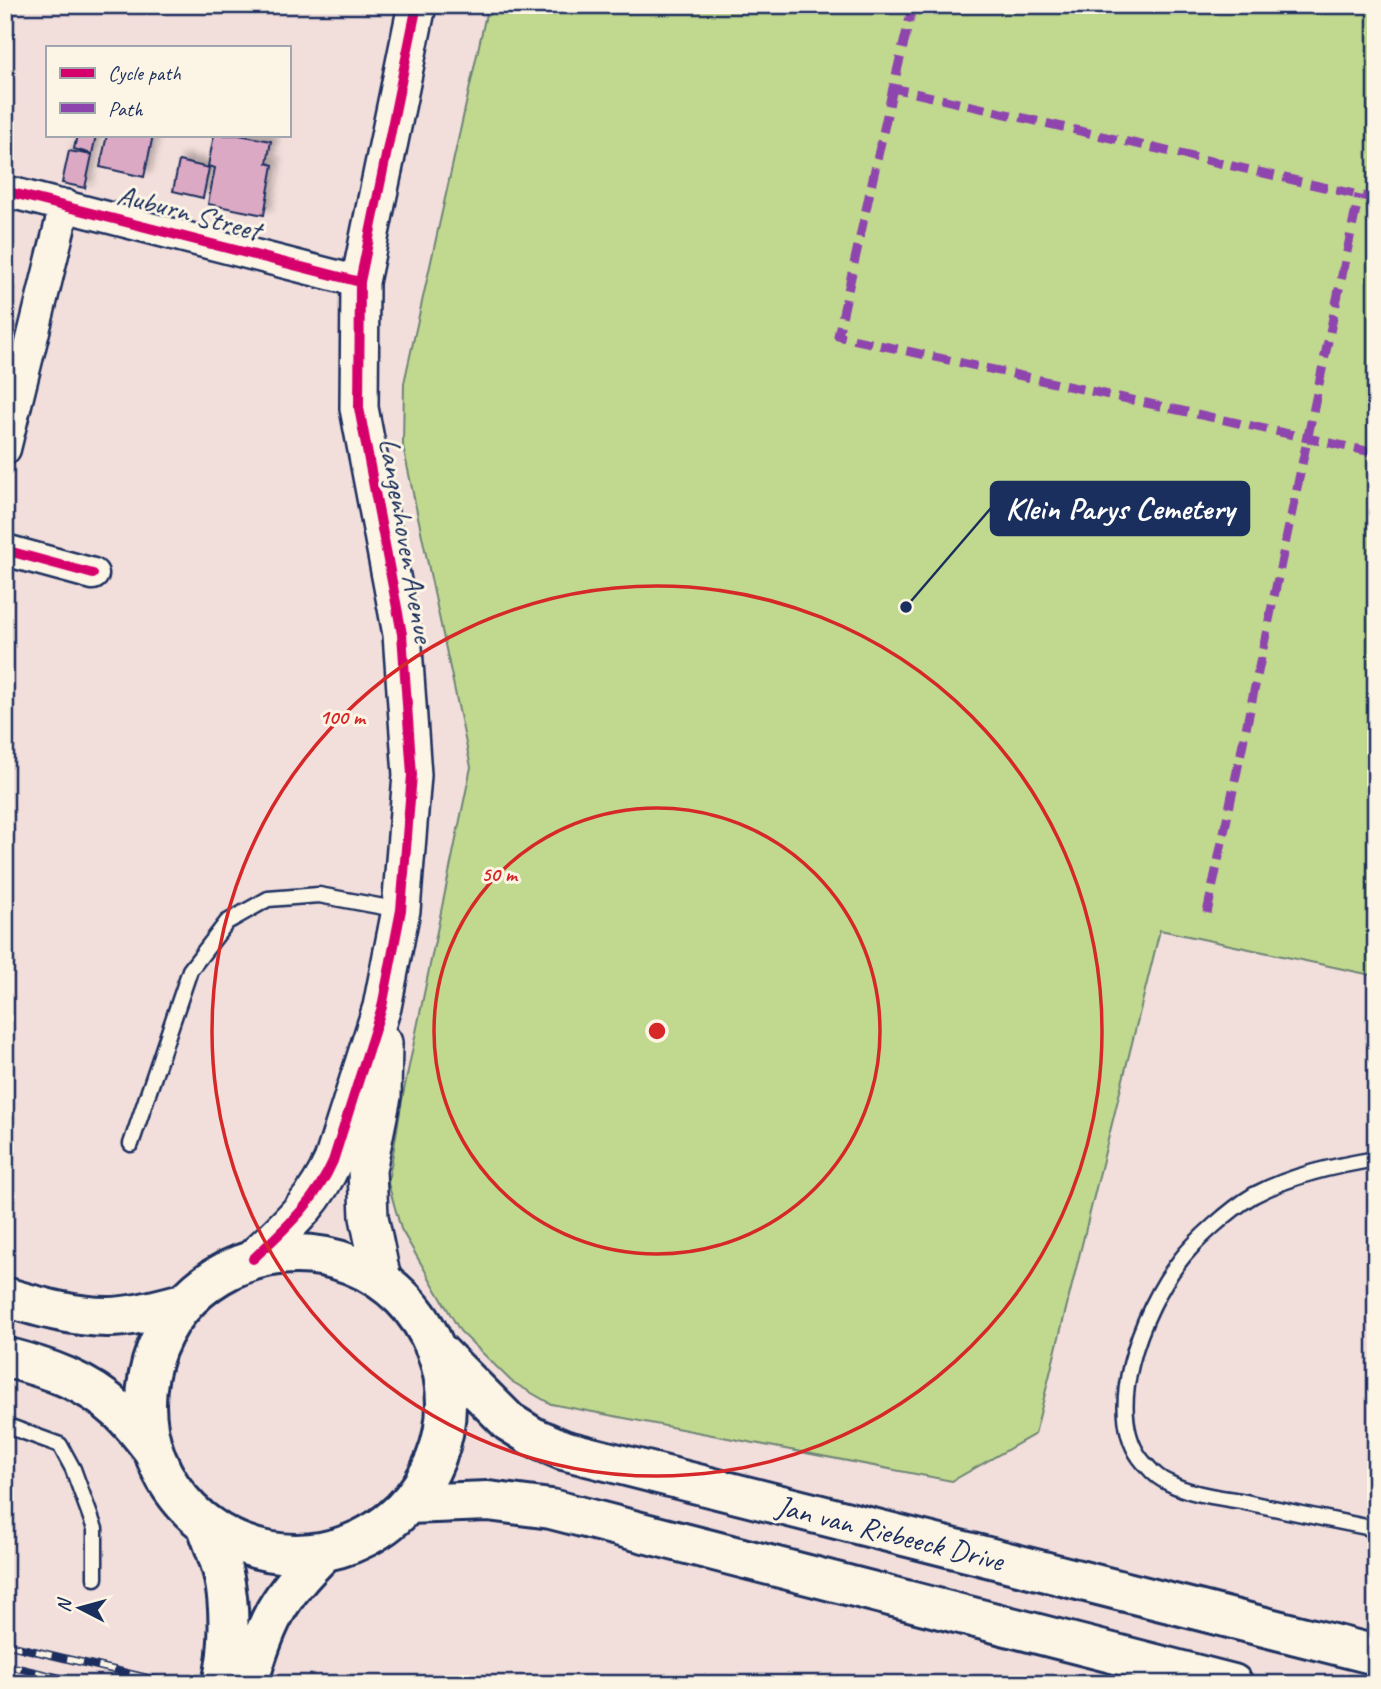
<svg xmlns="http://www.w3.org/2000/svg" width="1381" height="1689" font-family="Caveat,sans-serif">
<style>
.green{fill:#c1d98f;stroke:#6e8476;stroke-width:2}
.building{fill:#dca9c5;stroke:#1b2f5e;stroke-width:2;filter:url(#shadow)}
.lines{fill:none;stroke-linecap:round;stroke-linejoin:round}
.service-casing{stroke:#1b2f5e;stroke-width:19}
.minor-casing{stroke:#1b2f5e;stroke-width:35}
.tertiary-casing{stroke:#1b2f5e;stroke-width:42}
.secondary-casing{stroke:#1b2f5e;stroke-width:44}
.service{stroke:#fcf5e5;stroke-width:14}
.minor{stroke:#fcf5e5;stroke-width:30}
.tertiary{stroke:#fcf5e5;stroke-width:37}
.secondary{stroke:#fcf5e5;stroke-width:38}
.rail-casing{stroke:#1b2f5e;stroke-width:8}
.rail{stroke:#fcf5e5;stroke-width:5;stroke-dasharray:16;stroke-linecap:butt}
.quiet{stroke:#8e44ad;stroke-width:9;stroke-dasharray:18 9;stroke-linecap:butt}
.cycleway-casing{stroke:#fcf5e5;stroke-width:15}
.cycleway{stroke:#d6006c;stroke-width:10}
.ring{fill:none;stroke:#d62828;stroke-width:3.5}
.labels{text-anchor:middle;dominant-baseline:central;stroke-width:6;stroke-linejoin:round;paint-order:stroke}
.street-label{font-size:30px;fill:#1b2f5e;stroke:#fcf5e5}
.centre{fill:#d62828;stroke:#fcf5e5;stroke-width:3.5}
.ring-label{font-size:21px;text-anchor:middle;font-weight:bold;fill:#d62828;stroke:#fcf5e5;stroke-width:6;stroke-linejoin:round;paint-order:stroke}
.leader{fill:none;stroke:#1b2f5e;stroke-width:2.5}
.callout-dot{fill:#1b2f5e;stroke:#fcf5e5;stroke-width:2.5}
.callout{fill:#1b2f5e;stroke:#1b2f5e;stroke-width:2.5}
.callout-label{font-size:32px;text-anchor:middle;font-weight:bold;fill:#fff}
</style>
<defs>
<filter id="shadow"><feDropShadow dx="6" dy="-6" stdDeviation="3.5" flood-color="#0004"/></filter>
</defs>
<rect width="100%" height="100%" fill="#f2dedb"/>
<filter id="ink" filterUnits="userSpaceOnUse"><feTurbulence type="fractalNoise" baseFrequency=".0143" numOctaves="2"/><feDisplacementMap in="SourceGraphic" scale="14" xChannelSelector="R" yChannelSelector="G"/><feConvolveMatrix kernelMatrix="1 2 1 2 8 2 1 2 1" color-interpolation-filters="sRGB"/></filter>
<g filter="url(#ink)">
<path class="green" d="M488 5H1376V976L1160 930 1035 1434 952 1481 551 1404 511 1381 460 1331 401 1229 388 1183 402 1100 471 767 403 446 404 383Z"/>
<path class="building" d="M77 135H96L92 154 74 149Z
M107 135H153L144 177 100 167Z
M214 135H239L271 141 267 163 273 165 264 215 208 204 215 168 208 166Z
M69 151 92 155 85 188 62 183Z
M179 161 209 168 203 198 173 191Z"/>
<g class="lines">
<defs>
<path id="service" d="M131 1144 190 970 227 922 268 899 319 895 400 910
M1376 1159C1334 1166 1292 1175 1254 1195 1232 1208 1194 1241 1179 1262 1144 1307 1097 1419 1148 1467 1153 1473 1162 1480 1169 1483 1190 1494 1217 1497 1241 1501 1286 1511 1331 1520 1376 1529
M5 1425 60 1445 73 1469 95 1529V1578"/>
<path id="minor" d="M5 191 360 282
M5 449 65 205
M5 550 93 574"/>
<path id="tertiary" d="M253 1259C286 1227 314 1204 333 1161L382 1007 401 910 412 775 402 634 359 408 360 282 417 5
M382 1280 369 1217 367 1170 382 1096 383 1043"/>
<path id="secondary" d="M146 1404a150 150 0 1 1 300 0a150 150 0 1 1-300 0Z
M5 1297C39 1307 73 1317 108 1317 133 1317 159 1309 183 1303
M436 1349 509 1422 533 1437 563 1450 1376 1655
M5 1357C47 1368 87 1381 119 1411 131 1422 142 1436 152 1449
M408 1504 488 1501 551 1509 1233 1684
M207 1526C212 1541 219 1557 223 1573 231 1608 230 1649 222 1684
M248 1684C266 1621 277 1598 324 1552"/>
</defs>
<use href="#service" class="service-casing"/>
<use href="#minor" class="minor-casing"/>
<use href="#tertiary" class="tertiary-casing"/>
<use href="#secondary" class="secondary-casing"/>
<use href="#service" class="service"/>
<use href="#minor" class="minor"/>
<use href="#tertiary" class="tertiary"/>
<use href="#secondary" class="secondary"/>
<defs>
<path id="rail" d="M5 1644 173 1684
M5 1665 86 1684"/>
</defs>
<use href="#rail" class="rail-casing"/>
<use href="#rail" class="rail"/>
<path class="quiet" d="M913 5 893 88 1376 199
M893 88 838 336 1376 453
M1207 913 1359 195"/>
<defs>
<path id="cycleway" d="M5 191 360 282
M5 550 93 574
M253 1259C286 1227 314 1204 333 1161L382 1007 401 910 412 775 402 634 359 408 360 282 417 5"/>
</defs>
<use href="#cycleway" class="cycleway-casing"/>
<use href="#cycleway" class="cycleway"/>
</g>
</g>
<g class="ring">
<circle cx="657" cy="1031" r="223"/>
<circle cx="657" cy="1031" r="445"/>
</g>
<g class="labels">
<g class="street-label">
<text transform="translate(189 212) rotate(15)">Auburn Street</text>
<text transform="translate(407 540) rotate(80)">Langenhoven Avenue</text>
<text transform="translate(890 1533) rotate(14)">Jan van Riebeeck Drive</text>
</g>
</g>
<circle cx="657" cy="1031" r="10" class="centre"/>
<g class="ring-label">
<text x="342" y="724">100 m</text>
<text x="499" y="881">50 m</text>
</g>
<path class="leader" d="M906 607L991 508"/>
<circle class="callout-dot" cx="906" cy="607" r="7"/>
<rect class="callout" x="991" y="482" width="258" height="53" rx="7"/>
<g class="callout-label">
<text x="1120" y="519">Klein Parys Cemetery</text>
</g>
<rect width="1381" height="1689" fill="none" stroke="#fcf5e5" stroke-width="28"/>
<rect x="14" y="14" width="1353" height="1661" fill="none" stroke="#1b2f5e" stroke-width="2.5" filter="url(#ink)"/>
<rect x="46" y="46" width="245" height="91" fill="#fcf5e5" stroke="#a2a6af" stroke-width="2"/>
<rect x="60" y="68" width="35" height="10" fill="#d6006c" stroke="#a2a6af" stroke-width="2"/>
<text x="108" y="80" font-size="21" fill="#1b2f5e">Cycle path</text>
<rect x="60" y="103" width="35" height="10" fill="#8e44ad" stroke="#a2a6af" stroke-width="2"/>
<text x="108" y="116" font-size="21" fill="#1b2f5e">Path</text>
<g transform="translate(80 1608) rotate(276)" stroke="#fcf5e5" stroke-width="5" paint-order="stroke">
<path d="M0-5L12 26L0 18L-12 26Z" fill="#1b2f5e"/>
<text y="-10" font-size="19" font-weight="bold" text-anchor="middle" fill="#1b2f5e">N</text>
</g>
</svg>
